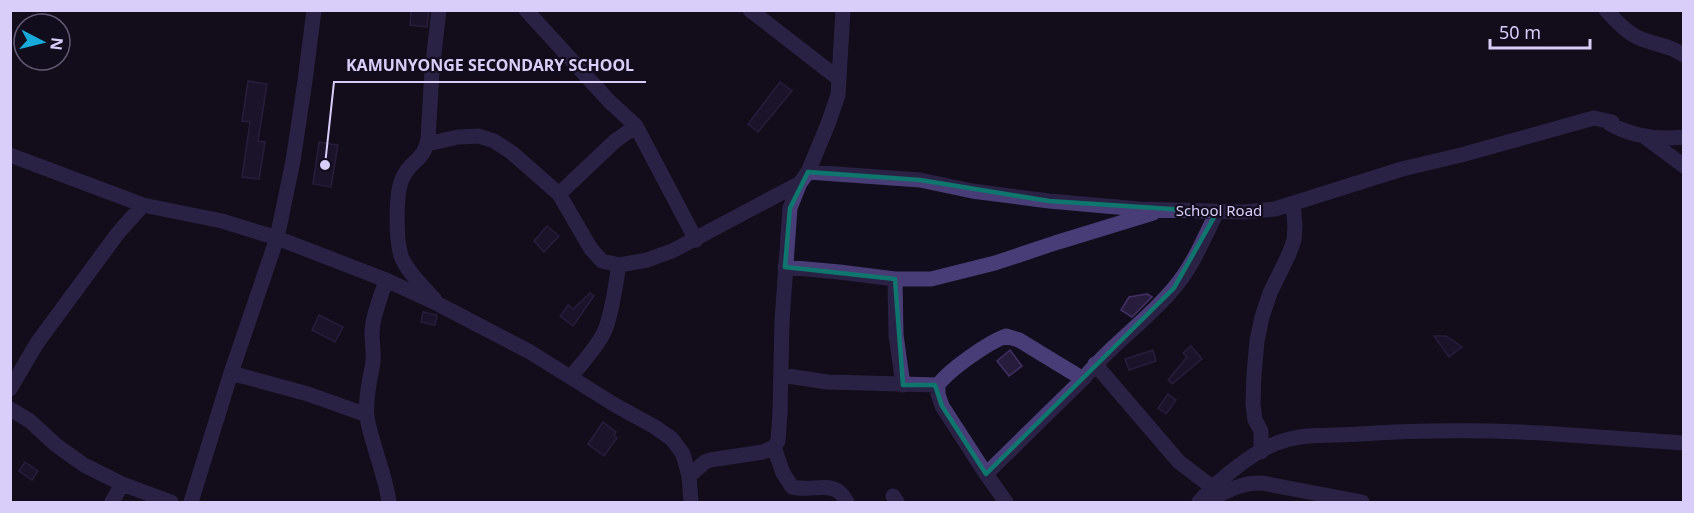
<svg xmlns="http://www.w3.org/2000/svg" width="1694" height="513" font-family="'Noto Sans',sans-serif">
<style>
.building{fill:#271c3b;stroke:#423064;stroke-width:1.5}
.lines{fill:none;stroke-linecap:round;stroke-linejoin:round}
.minor{stroke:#483d76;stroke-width:15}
.marked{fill:none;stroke:#0f766e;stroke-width:4.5;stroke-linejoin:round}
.labels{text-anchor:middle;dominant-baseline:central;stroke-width:4.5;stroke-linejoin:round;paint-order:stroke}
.street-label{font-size:15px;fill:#d9cefa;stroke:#120d1c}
.leader{fill:none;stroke:#d9cefa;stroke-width:2}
.callout-dot{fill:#d9cefa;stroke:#120d1c;stroke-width:2}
.callout-label{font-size:16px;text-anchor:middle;font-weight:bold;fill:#d9cefa;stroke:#120d1c;stroke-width:4.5;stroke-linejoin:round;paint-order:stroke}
</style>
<rect width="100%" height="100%" fill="#120d1c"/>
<path class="building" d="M411 10H429L427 27 410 25Z
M248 81 267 84 258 141 265 142 259 179 242 177 250 122 242 121Z
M780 82 792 91 758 132 748 124Z
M319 142 338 145 331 187 313 184Z
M547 226 559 236 544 252 534 241Z
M590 293 594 296 573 326 560 316 568 305 573 309Z
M1147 294 1152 297 1132 317 1121 310 1129 297Z
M423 312 437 315 435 325 421 322Z
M319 315 343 327 335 342 312 330Z
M1434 336H1446L1462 347 1449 357Z
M1191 346 1202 359 1172 384 1168 380 1187 357 1183 353Z
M1010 350 1022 366 1009 376 997 361Z
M1153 350 1156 361 1129 370 1125 359Z
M1168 394 1176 400 1166 414 1158 408Z
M603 422 616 432 614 436 617 438 604 456 588 444Z
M25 462 38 471 32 480 19 471Z"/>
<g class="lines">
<path class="minor" d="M526 10 609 101 636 126 696 240
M750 10 839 79
M1606 10C1614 19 1624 30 1635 36 1651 45 1666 43 1684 55
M1645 137 1684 166
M427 144 458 137 479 136 494 141 511 152 559 194 591 249 602 261 619 265 647 260 672 251 800 183
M10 155 143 205 222 221 277 238 386 280 438 304 530 352 615 405 655 427 672 439 683 454 689 476 691 502
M808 172 920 180 972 191 1049 201 1139 209 1244 212 1275 209 1402 169 1461 155 1594 118 1612 122 1610 124C1632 136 1658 140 1684 137
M559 194 615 141 636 126
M785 267 839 272 895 279H931L995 263 1055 243 1153 213
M895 279 896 335 903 385
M386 280C381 297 372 316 372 334 372 343 374 352 373 362 370 380 365 398 367 417 372 446 385 473 389 502
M435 300C424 287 407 272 401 256 396 239 395 192 403 177 411 160 424 161 428 139L432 71 439 10
M1095 364 1179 462 1212 487
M231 373 308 394 367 415
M781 375 827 382 938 385
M571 377C582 362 598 347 605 330 613 310 615 286 619 265
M10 389 37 343 118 233 143 205
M10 409 30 421 56 445 84 465 122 484 171 502
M774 447 783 473 792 487C814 493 834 477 847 502
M1261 452V431L1255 420 1253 404 1254 374 1257 341 1262 317 1270 293 1289 254 1294 240 1295 226 1293 204
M986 474 1083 379C1110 345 1147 321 1174 288 1193 266 1204 238 1217 212
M689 476 705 462 710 460 763 452 774 447 778 441 780 413 782 321 790 208 800 183 808 172 828 124 838 95 843 10
M893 496 897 502
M112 502 122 484
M191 502 231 373 277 238 293 161 305 81 314 10
M1006 502 986 474 942 406 938 394V385C949 370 987 343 1006 336L1019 340 1083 379
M1199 502C1217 481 1255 449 1283 441 1307 433 1334 436 1360 434 1421 430 1482 430 1542 433 1589 436 1636 440 1684 443
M1206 502C1224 493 1240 482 1262 483L1362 502"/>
</g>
<path d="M0 0H1694V513H0ZM808 172 920 180 1049 201 1217 212 1174 288 986 474 942 406 935 385H903L895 279 785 267 790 208Z" fill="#120d1c" fill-opacity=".55" fill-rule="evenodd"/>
<path class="marked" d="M808 172 920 180 1049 201 1217 212 1174 288 986 474 942 406 935 385H903L895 279 785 267 790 208Z"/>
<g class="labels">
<g class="street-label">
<text x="1219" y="210">School Road</text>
</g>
</g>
<path class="leader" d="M325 165L334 82H646"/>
<circle class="callout-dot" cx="325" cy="165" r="6"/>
<g class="callout-label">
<text x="490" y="71">KAMUNYONGE SECONDARY SCHOOL</text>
</g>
<rect width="1694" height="513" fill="none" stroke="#d9cefa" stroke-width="24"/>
<g transform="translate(42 42) rotate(97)"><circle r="28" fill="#120d1c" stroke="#625a75" stroke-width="1.5"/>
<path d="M0-4.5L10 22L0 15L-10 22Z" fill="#17abdc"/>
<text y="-9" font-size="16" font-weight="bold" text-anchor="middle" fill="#d9cefa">N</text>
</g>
<path d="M1490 39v9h100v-9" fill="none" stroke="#d9cefa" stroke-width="3"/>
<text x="1499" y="39" font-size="18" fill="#d9cefa" stroke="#120d1c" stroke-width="4.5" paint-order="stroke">50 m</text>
</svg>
